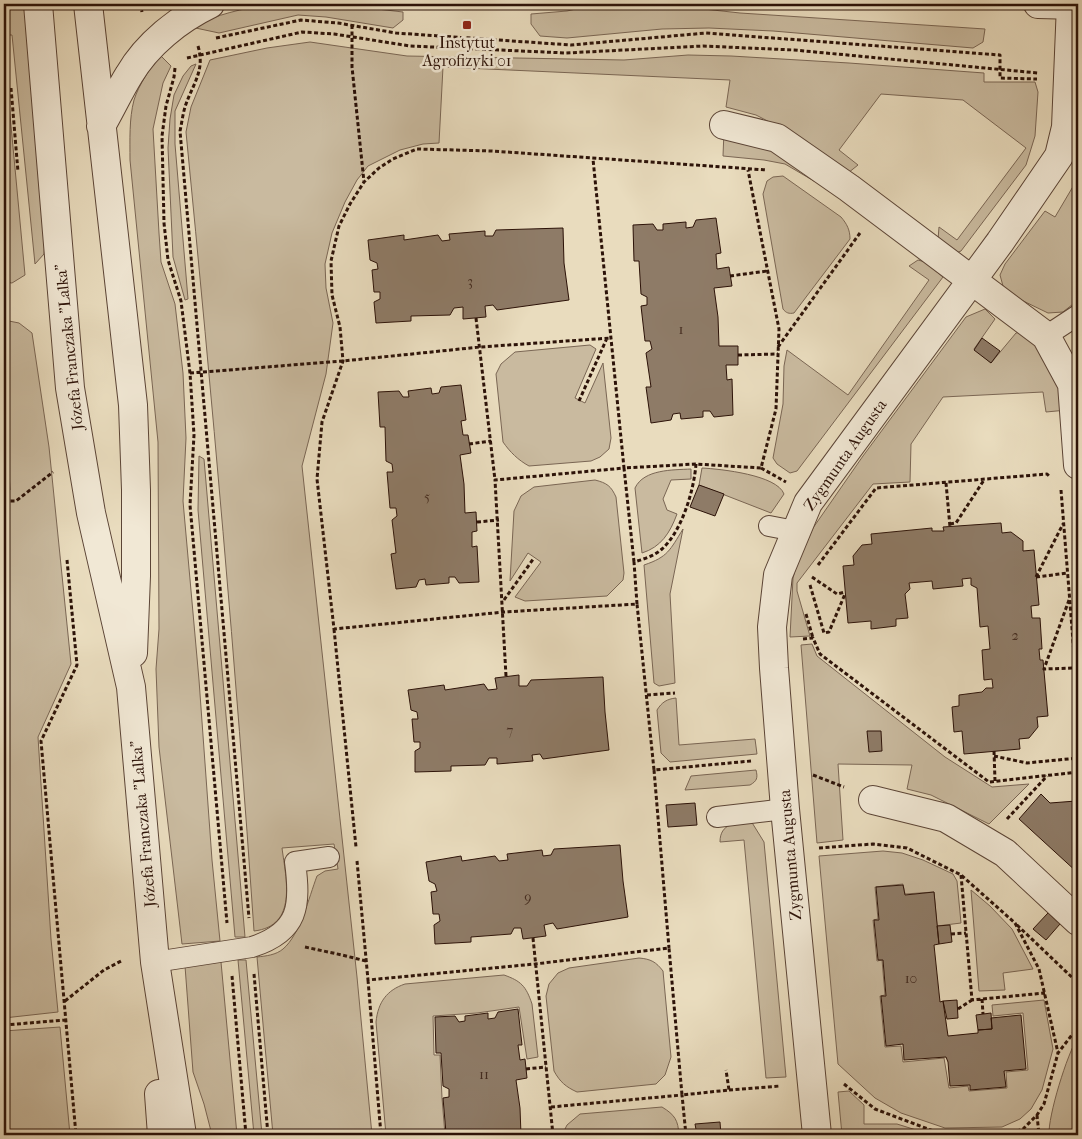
<svg xmlns="http://www.w3.org/2000/svg" width="1082" height="1139" font-family="'IM FELL French Canon',serif">
<style>
.green{fill:#c9ba9f;stroke:#7a6654}
.building{fill:#8e7b67;stroke:#2c1208}
.lines{fill:none;stroke-linecap:round;stroke-linejoin:round}
.service-casing{stroke:#5b4436;stroke-width:22}
.minor-casing{stroke:#5b4436;stroke-width:30}
.tertiary-casing{stroke:#5b4436;stroke-width:30}
.path{stroke:#2c1208;stroke-width:3;stroke-dasharray:4 2.5;stroke-linecap:butt}
.service{stroke:#f1e8d5;stroke-width:20}
.minor{stroke:#f1e8d5;stroke-width:28}
.tertiary{stroke:#f1e8d5;stroke-width:28}
.poi-dot{fill:#8f2418;stroke:#f1e8d5;stroke-width:2}
.labels{text-anchor:middle;dominant-baseline:central;stroke-width:5;stroke-linejoin:round;paint-order:stroke}
.number-label{font-size:14px;fill:#442c20}
.poi-label{font-size:16px;fill:#2c1208;stroke:#f1e8d5}
.street-label{font-size:16px;fill:#2c1208;stroke:#f1e8d5}
</style>
<rect width="100%" height="100%" fill="#e9dcbe"/>
<filter id="stains"><feTurbulence type="fractalNoise" baseFrequency=".004" numOctaves="4"/><feColorMatrix values="0 0 0 0 .2 0 0 0 0 .09 0 0 0 0 .02 0 0 0 .5 -.17"/></filter>
<radialGradient id="worn" r=".72"><stop offset=".6" stop-color="#630" stop-opacity="0"/><stop offset="1" stop-color="#630" stop-opacity=".3"/></radialGradient>
<path class="green" d="M4 4H20L26 10 46 232 44 254 35 264 12 35H4Z
M271 4H334L403 12V20L393 28 326 17 298 15 219 33 191 27C218 14 241 9 271 4Z
M598 4H659L740 13 985 29 983 42 973 48 773 31 709 28 662 29 567 38 540 36 531 24V14L567 11Z
M310 42 407 56 624 60 688 55 731 56 849 63 984 73V82H1035L1038 92 1035 136 1026 165 961 251 956 253 938 240 939 227 957 240 1026 148 963 100 881 94 839 150 858 165 848 173 783 129 756 115 726 107 730 80 443 67 439 143 423 144 400 150 368 166 357 180 345 202 332 233 325 264 326 288 333 323 326 374 302 466 357 977 372 1135H273L257 957C266 956 276 955 283 949 300 935 309 897 317 876L325 871 338 869 334 844 282 848C286 879 298 926 254 931 236 665 212 398 186 132L191 107 210 60 267 48Z
M4 51 25 275 12 283 4 282Z
M160 55 171 66 163 83 153 129 159 233 161 262 175 304 183 373 186 438 183 501 199 680 212 860 220 941 182 944 159 747 156 669 159 629 158 442 130 160C130 140 129 119 134 100 139 84 150 69 160 55Z
M196 64 175 111V144L188 299 185 300 173 257 168 148 170 119 174 95 183 76 191 66Z
M724 131 770 149 793 164 814 181 785 164 764 160 723 156Z
M783 176 841 217C847 224 850 230 850 239L794 313C789 314 786 313 783 309L763 194 767 181 773 177Z
M1078 178V300L1063 312 1048 313 1013 296 1003 286 1000 275 1005 264 1045 211 1055 217Z
M918 260 925 262 943 277 797 471 790 473 777 464 773 458 783 404 784 366 787 350 848 395 929 280 909 266Z
M985 309 995 319 974 349 991 363 1016 333 1028 330 1065 389 1067 410 1046 412 1043 392 943 397 911 444 910 482 873 484 797 583V591L810 636 790 637 793 578 796 567 813 528 863 456 966 317Z
M4 320 19 323 32 333 49 447 71 664 38 737 51 939 58 1012 4 1018V485L10 490 4 372Z
M590 345 596 349 575 398 585 403 603 363 611 438 609 449 600 457 591 461 529 466C518 460 510 452 503 442L496 374 501 364 515 352Z
M199 456 204 459 245 937H235L198 510Z
M702 468C721 469 777 475 784 494L771 513 699 485Z
M691 469V479L671 480 663 499 667 510 677 514C670 533 661 547 642 553L635 488C644 469 673 470 691 469Z
M595 480C607 483 611 486 616 497L624 573 623 580 607 596 525 601 515 597 541 562 528 553 510 581 514 511 521 496 534 487Z
M683 529 670 594 675 683 659 686 654 683 644 565C668 557 670 550 683 529Z
M812 644 817 656 945 757 992 787 1029 784 989 824 931 795 907 789 912 765 838 764 843 840 817 843 801 645Z
M676 698 679 745 755 739 757 754 670 762 661 753 657 710C662 702 667 699 676 698Z
M756 770C758 778 757 781 750 785L685 790 691 776Z
M751 821 764 842 786 1077 766 1078 744 840 720 842C720 823 736 823 751 821Z
M883 851 902 853 923 860 953 874 957 881 961 923 937 926 934 892 905 894 903 884 875 887 878 919 873 920 877 961 882 960 885 995 880 996 885 1047 901 1046 903 1062 944 1058 949 1088 968 1086 969 1091 1007 1088 1006 1072 1028 1070 1023 1013 993 1016 992 1005 1044 1000 1053 1049 1042 1090 1031 1109 1020 1119 1002 1127 945 1128 901 1113 875 1098 838 1064 819 856Z
M971 890 990 906 1012 929 1033 969 1003 973 1005 990 979 991Z
M639 958C651 959 656 962 663 971L671 1057 665 1075 656 1084 577 1092C566 1087 560 1082 554 1071L546 996 549 984 558 973 569 968Z
M238 960H246L262 1135H254Z
M221 962 237 1135H212L204 1104 193 1072 185 966Z
M504 975C521 981 526 986 532 1004L538 1057 527 1059 519 1007 477 1013 433 1016 434 1055H440L442 1098 445 1135H386L376 1022C378 1002 387 990 405 984Z
M60 1027 70 1135H4V1031Z
M1078 1037V1135H1049C1048 1116 1067 1054 1078 1037Z
M849 1091 864 1105V1124H897L929 1134 930 1135H842L838 1092Z
M662 1107C675 1115 678 1120 679 1135H562L567 1125 580 1114Z"/>
<path class="building" d="M716 218 721 253 716 254 717 269 729 267 732 286 714 288 718 317 719 346H738V365H726L727 380 732 379 733 415 714 417 710 411H703V417L681 419 680 413 673 414 671 420 651 423 646 387H651L646 353 652 349 650 341H645L641 306 647 305V297L641 294 639 261H634L633 225 653 224 657 230H663V224L686 222V228L693 227 696 220Z
M563 228 564 263 569 300 497 310 493 305 485 306 486 317 463 319V307L454 308 450 315 411 316V321L376 323 374 302 380 299V292H374L372 270 378 269 377 263 370 260 368 240 404 235V240L438 235 442 241 450 240 449 234 485 231V236H493L496 230Z
M982 338 1000 351 991 363 974 350Z
M461 385 466 420 461 421 463 435H468L471 453 460 455 464 484 465 513 476 512 477 531 472 532V547L477 546 479 582 459 583 455 577H449V583L426 585 425 579 419 580 416 587 396 589 391 554 396 553 392 520 397 516 396 508H390L387 472H393L392 464 386 461 385 427H380L378 392 399 391 403 397H409L408 391 431 388 432 394 439 393 441 387Z
M699 485 724 494 715 516 690 507Z
M1001 523 1002 533 1011 532 1023 541V551L1034 550 1039 605 1031 606 1032 618H1040L1042 649H1039L1040 660H1043L1048 716 1037 717 1038 727 1029 738 1019 739 1020 749 964 754 962 731 954 732 952 707 959 706V695L982 692 986 688H993L992 679 984 680 982 650 990 649 988 626 980 627 977 588 971 585V578L962 579 963 586 933 589 932 581 909 583 910 589 905 594 908 618 896 619V626L871 629V621L848 623 843 566 854 565 853 556 862 545 872 544 871 534 932 528V531H944L943 527Z
M519 675V686H527L531 680 603 677 605 712 609 750 543 759 540 754 532 755 533 761 497 764V758H489L485 765 451 766V771L415 772V751L420 748V742H414L412 719H418L417 712 411 710 408 690 444 685 445 690 484 684 488 690 497 689 495 678Z
M867 731H881L882 751 869 752Z
M1041 794 1050 803 1076 801 1078 803V873L1019 819Z
M695 803 697 825 668 827 666 805Z
M620 845 623 881 628 917 557 929 553 923 544 925 546 936 523 939 521 928H514L511 934 471 937V942L435 944 434 925 440 921 439 914H433L431 892 437 891 435 884 429 881 426 862 461 856 462 861 495 856 499 861 508 860 507 854 542 850 543 856 551 855 554 849Z
M903 885 905 895 934 892 939 944 934 945 940 1002 943 1001 948 1036 978 1033V1030L992 1029 991 1018 1021 1015 1026 1069 1004 1071 1006 1087 970 1090V1085L950 1086 948 1062 946 1057 904 1060 903 1044 886 1046 881 996H886L883 960H878L874 920H879L876 887Z
M1048 913 1060 924 1046 940 1033 929Z
M950 925 952 942 939 944 937 926Z
M957 1000 958 1018 947 1019 943 1001Z
M518 1009 522 1045H518L520 1060 525 1059 527 1078 516 1080 520 1108 521 1135H453V1132L446 1133 443 1098 449 1097V1089L443 1086 441 1053H436L435 1017 455 1016 459 1022 465 1021V1016L488 1013V1019L495 1018 498 1012Z
M991 1013 992 1029 978 1030 976 1015Z
M720 1122 721 1135H697L695 1124Z"/>
<g class="lines">
<defs>
<path id="service" d="M1046 336 1078 315
M769 526 795 531
M717 817 785 809
M155 962 252 947C299 932 301 906 295 862L329 857"/>
<path id="minor" d="M724 125 777 138 849 188 1046 336 1072 384 1078 465
M873 800 946 818 1005 853 1078 921
M817 1135 785 809 774 668 772 627 778 575 808 503 1000 242 1059 156 1066 127 1071 4"/>
<path id="tertiary" d="M38 4 70 388 91 513 131 687 155 962 182 1135
M88 4 133 405 136 490V576L133 653
M1038 4 1078 5
M101 126C111 109 119 91 129 75 147 44 179 19 210 4
M159 1094 162 1135"/>
</defs>
<use href="#service" class="service-casing"/>
<use href="#minor" class="minor-casing"/>
<use href="#tertiary" class="tertiary-casing"/>
<path class="path" d="M140 4 142 12
M352 25V67L364 182
M216 38 301 20 338 23 396 33 571 45 706 33 1000 55V78L1037 79
M198 46C205 70 194 82 186 104 183 112 182 122 180 131L249 918
M187 58 302 32 334 34 410 46 566 53 703 46 794 50 1038 73
M175 68 174 77 166 106 162 136 164 223 168 260 181 301 190 373 194 435 190 505 227 923
M11 88 18 172
M730 276 767 271
M476 318 495 480
M778 347 860 233
M738 355 778 354
M190 373 343 361 480 347 611 338
M579 401 607 338
M469 444 491 441
M761 468 786 482
M946 483 950 527
M1061 490 1078 704
M4 501H16L53 472
M477 522 499 520
M950 524 956 523 984 480
M67 560 77 665 41 741 76 1135
M634 562 624 468 696 464 761 468 776 409 779 329 748 170
M818 565 876 488 1047 474 1049 476
M812 577 837 594 845 592
M1036 577 1063 524
M1036 577 1068 573
M810 585 824 633 829 632 845 594
M504 600 534 558
M1069 600 1044 669 1075 668
M637 604 634 562C644 559 654 556 662 549 682 531 694 490 696 464
M806 614 813 638
M334 629 356 847
M803 639 813 638 820 654 989 782 1078 772
M506 676 495 480 624 468 593 159
M647 695 675 693
M994 751 995 781
M994 756 1027 763 1078 758
M751 761 654 770 637 604 504 612 334 629 317 479 322 422 343 361 340 327 332 295 331 261 339 226 350 204 364 182 379 168 393 159 417 149 492 151 767 170
M654 770 669 948
M813 775 844 787
M1007 819 1047 776
M819 848 873 844 907 848 961 875 1015 923 1039 969 1058 1053
M357 861 368 980 535 964 669 948 682 1095 729 1090 726 1070
M961 875 972 1000 1045 993
M1017 925 1078 983
M951 934 966 933
M533 938 553 1135
M305 947 342 955 366 961
M254 974 268 1135
M232 976 246 1135
M368 980 381 1135
M982 999 983 1014
M65 1001 104 970 123 960
M958 1009 972 1000
M4 1025 66 1020
M526 1069 546 1067
M844 1084 875 1109 944 1135
M729 1090 780 1086
M551 1107 682 1095 686 1135
M1037 1115 1039 1135
M1004 1135 1023 1129 1037 1115 1044 1104 1058 1053 1078 1027"/>
<use href="#service" class="service"/>
<use href="#minor" class="minor"/>
<use href="#tertiary" class="tertiary"/>
</g>
<rect class="poi-dot" x="462" y="20" width="10" height="10" rx="2.5"/>
<g class="labels">
<g class="number-label">
<text x="470" y="281">3</text>
<text x="681" y="329">1</text>
<text x="427" y="496">5</text>
<text x="1015" y="635">2</text>
<text x="510" y="730">7</text>
<text x="528" y="897">9</text>
<text x="911" y="978">10</text>
<text x="484" y="1074">11</text>
</g>
<g class="poi-label">
<text x="467" y="42">Instytut<tspan x="467" dy="18">Agrofizyki 01</tspan></text>
</g>
<g class="street-label">
<text transform="translate(69 347) rotate(-96)">Józefa Franczaka "Lalka"</text>
<text transform="translate(845 455) rotate(-55)">Zygmunta Augusta</text>
<text transform="translate(143 824) rotate(-95)">Józefa Franczaka "Lalka"</text>
<text transform="translate(790 855) rotate(-95)">Zygmunta Augusta</text>
</g>
</g>
<rect width="1082" height="1139" fill="none" stroke="#e9dcbe" stroke-width="20"/>
<rect x="5" y="5" width="1072" height="1129" fill="none" stroke="#2c1208" stroke-width="2.5"/>
<rect x="10" y="10" width="1062" height="1119" fill="none" stroke="#2c1208"/>
<rect width="100%" height="100%" filter="url(#stains)"/>
<rect width="100%" height="100%" fill="url(#worn)"/>
</svg>
